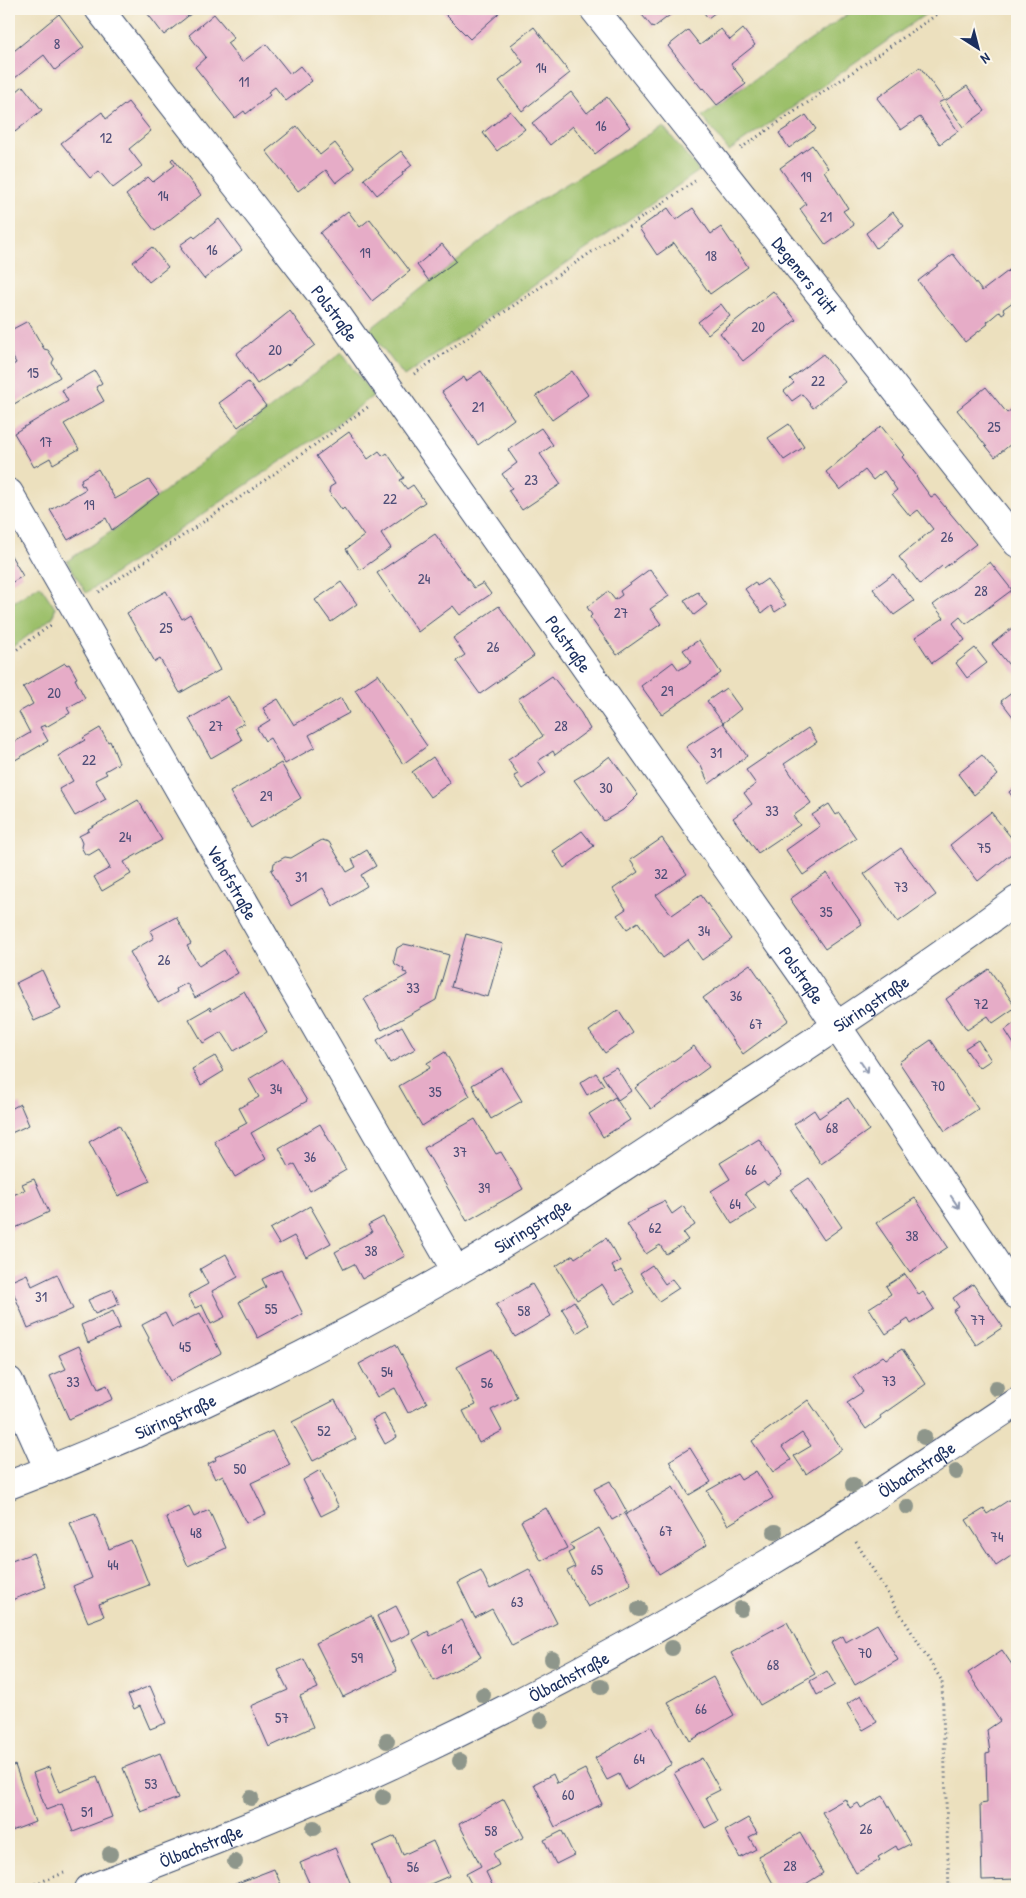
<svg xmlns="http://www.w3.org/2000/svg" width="1026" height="1898" font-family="'Patrick Hand',sans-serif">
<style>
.green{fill:#9cc06b;stroke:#5c7864}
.building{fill:#e6acc7}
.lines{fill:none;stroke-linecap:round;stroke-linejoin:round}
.minor-casing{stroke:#3a4a6c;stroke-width:30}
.path{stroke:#3a4a6c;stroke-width:3;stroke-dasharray:1 4;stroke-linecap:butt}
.minor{stroke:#fff;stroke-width:28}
.tree{fill:#8e968b}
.oneway{stroke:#8d97ae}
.labels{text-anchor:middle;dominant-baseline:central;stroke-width:4;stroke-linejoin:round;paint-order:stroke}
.number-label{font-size:15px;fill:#4e4e78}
.street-label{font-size:18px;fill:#1b2f5e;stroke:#fbf7ec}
</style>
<rect width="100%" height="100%" fill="#fbf7ec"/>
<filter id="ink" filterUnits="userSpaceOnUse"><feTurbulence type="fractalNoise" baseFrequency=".02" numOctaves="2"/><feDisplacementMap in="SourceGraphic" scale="10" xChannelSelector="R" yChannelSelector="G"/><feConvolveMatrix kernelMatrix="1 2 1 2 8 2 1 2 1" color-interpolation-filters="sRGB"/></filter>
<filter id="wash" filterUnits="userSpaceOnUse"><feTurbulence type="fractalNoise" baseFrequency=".0096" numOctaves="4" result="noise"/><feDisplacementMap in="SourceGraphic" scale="20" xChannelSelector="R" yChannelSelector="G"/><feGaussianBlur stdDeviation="1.12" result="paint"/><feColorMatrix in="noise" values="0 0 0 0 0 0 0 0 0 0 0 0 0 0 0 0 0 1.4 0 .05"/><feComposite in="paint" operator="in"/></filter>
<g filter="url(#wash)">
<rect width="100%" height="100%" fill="#ece0be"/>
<path class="green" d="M855 9H933L729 151 702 116Z
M663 126 699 171 404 376 369 330 513 216Z
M342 352 373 396 335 425 86 593 67 561 127 521Z
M40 585 55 608 53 617 9 650V605Z"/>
<g id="blocks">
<path class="building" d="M144 9H192L190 11 192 13 164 35Z
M440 9H501L498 14 470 39Z
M637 9H678L653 28Z
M701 9H720L708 18Z
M59 14 84 47 55 70 44 55 15 78 9 70V55Z
M214 14 234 38 227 43 242 62 266 44 290 74 300 66 312 81 286 101 275 87 268 92 270 95 246 114 244 111 235 118 195 67 206 57 189 35Z
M534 27 570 73 522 111 499 81 523 62 511 45Z
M721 29 730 40 743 29 755 45 731 64 746 84 717 105 703 88 702 89 668 46 688 30 700 45Z
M920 67 944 100 938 103 958 131 940 144 920 117 901 130 877 98Z
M23 86 42 110 15 132 9 124V98Z
M967 86 985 111 963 127 945 101Z
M571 92 587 113 607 97 630 127 595 154 573 126 550 145 532 123Z
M128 102 151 131 129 149 142 166 113 188 99 171 90 178 61 143 102 112 106 119Z
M510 111 525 129 497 151 483 133Z
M806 115 816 129 789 148 779 133Z
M297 126 320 155 335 143 355 168 336 183 326 170 298 191 266 151Z
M812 145 828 168 824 171 848 208 843 211 854 225 826 245 800 209 806 204 780 168Z
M401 151 412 165 402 173 403 175 377 195 364 179Z
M173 158 201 195 155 231 126 195 148 177 153 182 175 165 171 160Z
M668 208 676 220 693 208 711 234 721 227 748 267 710 294 674 243 657 255 639 228Z
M348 211 360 227 370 219 410 271 372 301 320 233Z
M893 212 904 226 876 248 866 233Z
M219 219 242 250 204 279 181 249 182 248 180 245 193 236 195 238Z
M442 244 456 261 429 281 417 265Z
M152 247 168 267 149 282 133 262Z
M953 254 982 291 1012 268 1017 270V299L1003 309 1005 312 1002 314 1000 311 987 322 988 324 965 342 918 281Z
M773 291 796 320 743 361 720 333Z
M721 304 730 316 708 334 698 322Z
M290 311 315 345 288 365 287 364 257 384 236 354Z
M28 321 44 349 48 350 54 359 52 363 60 377 9 407V364L10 367 16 363 9 350V331Z
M823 354 845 382 813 408 802 394 792 401 784 391 794 383 790 379Z
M95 371 102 383 96 387 104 401 64 424 79 449 53 464 50 458 34 467 14 433 68 401 62 390Z
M481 371 514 419 478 445 442 392 464 377 466 381Z
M572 371 588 395 552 420 536 396Z
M248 382 266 406 238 427 219 403Z
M986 387 1007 413 1017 405V439L995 457 957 410Z
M789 424 804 447 784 460 768 438Z
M881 426 904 455 902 457 917 476 916 477 931 497 935 495 976 544 944 568 942 566 920 584 899 557 933 529 918 510 910 516 892 494 897 490 884 471 873 480 865 470 840 490 826 472Z
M541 428 553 445 540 454 561 484 522 510 508 490 512 488 502 474 517 463 508 450Z
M349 432 368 459 379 451 383 456 387 453 404 478 400 480 407 489 413 485 425 502 381 533 391 548 360 570 346 549 364 536 344 508 342 510 329 492 330 487 335 484 316 456Z
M98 469 115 499 149 480 159 494 112 530 106 518 68 540 50 510 86 489 84 485 82 486 80 482 82 481 81 479Z
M435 534 474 588 483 583 491 594 460 615 453 606 418 632 377 573Z
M9 552 23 576 9 584Z
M990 562 1012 590 966 624 960 617 953 623 965 640 932 663 915 637 944 618 933 605Z
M650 569 669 596 650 609 661 624 617 655 590 617 592 615 587 607 608 591 615 600 622 595 620 591Z
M893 574 914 601 894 615 873 589Z
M767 579 786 605 775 612 771 606 762 613 745 589 755 582 757 586Z
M341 582 357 604 331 622 315 600Z
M166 591 182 619 190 614 220 670 180 693 160 659 155 662 127 613Z
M698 592 707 605 694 615 684 600Z
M499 606 534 656 480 694 456 661 465 655 453 638Z
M1017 624V675L992 644Z
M699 640 721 673 662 715 641 686 673 662 679 670 692 662 683 650Z
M975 648 987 663 967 678 956 663Z
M65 663 67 665 69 664 77 678 75 679 85 698 67 708 70 713 46 727 45 725 40 727 48 741 10 763 9 745 30 733 19 712 33 704 23 687Z
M378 674 427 746 403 764 355 690Z
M552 676 581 713 590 729 555 755 553 751 538 761 546 773 523 789 514 776 518 774 508 760 543 736 518 699Z
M726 688 741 709 723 723 747 756 709 784 701 766 686 747 723 723 707 701Z
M1017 689V722L1001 701Z
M228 696 244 723 235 728 242 740 211 758 189 719Z
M341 698 349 713 309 735 315 747 285 764 270 738 265 741 257 728 270 720 263 708 278 699 294 725Z
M100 728 108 742 110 741 119 763 105 771 107 774 95 780 106 799 75 816 59 789 73 781 58 756 85 740 83 738Z
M808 728 817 742 784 764 811 803 793 816 800 825 758 853 733 818 752 804 744 793 756 784 746 770Z
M982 755 998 775 974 795 958 774Z
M610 756 638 795 623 810 604 821 574 780 593 769Z
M433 757 450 783 430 797 412 772Z
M281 763 301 798 251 828 230 792Z
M1017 785V803L1009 792Z
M138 800 162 840 124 862 131 874 102 891 94 877 110 868 99 849 89 855 85 854 81 847 82 843 79 836 89 831 88 829Z
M829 804 836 815 839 813 856 838 803 875 786 850 820 826 812 815Z
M991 812 1017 845V849L978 881 950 845Z
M582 831 594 846 564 868 553 851Z
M662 838 687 874 656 895 672 915 701 895 732 939 702 960 688 940 663 958 638 922 627 929 617 915 626 909 613 889 638 872 630 860Z
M322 840 329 842 347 872 356 867 352 859 367 850 376 866 361 875 367 886 333 906 323 888 291 906 271 870 273 869 274 863 285 857 291 858Z
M901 848 936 895 898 922 864 874Z
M827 873 862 924 825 949 790 899Z
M176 917 191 944 187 946 199 966 224 950 238 973 195 998 187 983 176 989 177 992 158 1003 130 952 154 938 150 931Z
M466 934 503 944 488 997 451 987Z
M404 944 413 946 414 945 449 955 436 1000 382 1030 364 999 407 975V973L403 972 404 969 395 964 394 960 397 948Z
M750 964 789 1020 743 1054 703 998Z
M989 969 1016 1007 993 1023 988 1016 967 1030 946 999Z
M42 970 61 1009 34 1021 16 983Z
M244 991 267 1032 234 1051 222 1032 203 1043 189 1019 210 1007 211 1010Z
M618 1010 633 1033 605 1053 589 1031Z
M1017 1021V1049L1005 1030Z
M402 1026 415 1049 390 1063 377 1040Z
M931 1040 978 1109 945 1131 899 1062Z
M978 1040 991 1060 979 1068 965 1048Z
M694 1046 709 1067 651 1109 635 1088Z
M445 1052 470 1096 422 1126 399 1086 430 1068 427 1063Z
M215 1056 224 1071 201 1085 192 1069Z
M282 1059 307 1101 251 1133 266 1159 235 1177 214 1141 247 1123 239 1108 259 1097 249 1079Z
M616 1067 631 1091 618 1100 602 1075Z
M502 1068 522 1101 491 1119 472 1085Z
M596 1073 604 1085 587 1095 580 1083Z
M615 1097 630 1120 603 1137 589 1114Z
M848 1098 869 1130 821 1164 794 1124 814 1110 819 1118Z
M20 1104 29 1125 9 1134V1110Z
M475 1119 496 1154 501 1152 523 1189 467 1221 424 1148Z
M320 1124 346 1170 310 1191 295 1164 289 1167 279 1148Z
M119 1125 150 1181 118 1196 89 1142Z
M759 1139 782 1175 767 1185 764 1181 745 1193 756 1209 732 1224 711 1191 730 1179 720 1163Z
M809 1178 842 1227 824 1240 791 1190Z
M34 1179 49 1212 9 1231V1186L13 1195 25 1190 22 1184Z
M915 1198 948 1247 910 1272 876 1223Z
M664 1201 672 1214 683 1206 695 1225 683 1233 688 1240 666 1254 660 1245 646 1254 627 1224 648 1211 647 1209Z
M310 1206 331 1243 306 1257 294 1236 279 1244 270 1229Z
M383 1217 405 1256 362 1279 354 1264 344 1269 335 1252 372 1232 368 1225Z
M606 1238 620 1261 612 1266 616 1273 621 1270 634 1292 615 1304 602 1284 577 1300 556 1266 573 1255 575 1258Z
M226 1254 238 1277 212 1291 225 1317 211 1324 202 1305 195 1308 188 1295 208 1284 200 1269Z
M652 1265 665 1284 672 1279 679 1288 659 1301 640 1273Z
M281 1270 303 1314 258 1338 239 1302 266 1287 262 1279Z
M27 1274 32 1286 57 1274 73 1309 28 1328 9 1282Z
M905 1274 919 1295 923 1292 934 1309 911 1324 908 1319 886 1334 869 1308 891 1294 886 1286Z
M532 1284 551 1316 515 1337 496 1305Z
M973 1284 1003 1327 976 1345 953 1311 959 1307 953 1298Z
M113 1289 119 1304 95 1314 88 1300Z
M574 1301 589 1325 577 1333 562 1309Z
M113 1311 120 1328 88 1343 81 1325Z
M165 1313 172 1327 200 1313 221 1353 170 1381 148 1340 149 1338 142 1325Z
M396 1344 427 1403 408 1413 395 1388 377 1397 359 1364Z
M79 1346 98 1389 107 1385 113 1399 69 1419 50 1376 66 1369 59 1355Z
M492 1349 517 1397 491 1410 502 1431 479 1443 463 1411 476 1405 457 1367Z
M902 1349 926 1384 880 1416 881 1418 866 1429 847 1402 863 1392 853 1377 883 1356 886 1359Z
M335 1400 356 1439 313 1461 292 1422Z
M808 1400 842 1449 806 1474 794 1456 811 1446 802 1433 782 1447 791 1460 773 1472 752 1441Z
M384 1414 397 1437 385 1444 372 1420Z
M272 1431 290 1465 251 1483 266 1514 246 1523 223 1475 215 1479 208 1464 216 1460 215 1457Z
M690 1448 711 1482 689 1495 669 1461Z
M320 1470 339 1507 321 1516 303 1480Z
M756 1471 773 1498 728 1525 707 1491 737 1474 741 1480Z
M610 1481 627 1512 612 1520 594 1489Z
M673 1487 707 1545 659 1574 625 1515Z
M1012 1498 1017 1505V1552L996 1566 966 1520 984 1509 987 1514Z
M189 1507 194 1517 209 1510 226 1548 188 1566 166 1517Z
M546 1508 567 1548 541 1561 521 1521Z
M95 1514 109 1549 131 1540 149 1585 99 1604 104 1616 88 1622 73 1586 92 1578 70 1523Z
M599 1528 631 1584 588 1607 567 1571 575 1567 568 1553 574 1550 570 1544Z
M33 1553 46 1587 9 1601V1562Z
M529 1569 557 1623 512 1646 492 1609 475 1618 458 1583 481 1571 490 1589Z
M396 1606 410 1633 390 1643 377 1616Z
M371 1616 397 1671 343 1697 316 1643Z
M462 1620 481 1657 434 1681 413 1640 428 1631 430 1636Z
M787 1622 815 1674 760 1705 731 1653Z
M877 1624 898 1660 855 1685 831 1643 843 1636 846 1642Z
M1002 1650 1017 1672V1879L982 1880 980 1804 987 1803 986 1754 990 1753 987 1730 1000 1721 968 1673Z
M304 1659 318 1688 300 1696 313 1727 269 1747 251 1706 288 1690 278 1670Z
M827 1671 835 1685 817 1695 810 1681Z
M713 1677 734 1715 690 1741 668 1702Z
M150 1686 166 1723 150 1729 140 1706 134 1709 128 1695Z
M861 1695 877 1722 863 1730 847 1704Z
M651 1726 672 1764 627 1790 619 1774 607 1780 595 1758Z
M160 1753 178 1798 141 1812 123 1768Z
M702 1758 720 1790 706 1797 718 1821 705 1828 674 1773Z
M15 1765 35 1822 9 1832V1768Z
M49 1767 59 1792 97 1777 112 1817 73 1832 62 1804 46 1810 33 1773Z
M585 1769 602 1804 555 1827 534 1784 553 1774 557 1783Z
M883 1796 910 1844 898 1850 896 1846 878 1857 880 1860 856 1873 822 1812 845 1799 850 1808 858 1803 861 1808Z
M504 1799 524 1837 493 1853 499 1865 486 1872 494 1889H474L466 1874 481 1866 459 1824Z
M748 1818 757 1833 749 1837 756 1849 740 1858 725 1831Z
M562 1831 574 1855 556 1864 544 1840Z
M800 1833 823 1873 798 1889H776L758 1856Z
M395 1836 403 1855 433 1841 449 1876 419 1889H392L373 1846Z
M335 1848 353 1889H312L300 1863Z
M274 1869 283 1889H222Z"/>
</g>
</g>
<g filter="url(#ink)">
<use href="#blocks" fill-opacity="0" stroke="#3a4a6c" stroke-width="1"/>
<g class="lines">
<defs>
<g id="minor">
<path id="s1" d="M99 9 338 316 808 983 1017 1295"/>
<path id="s2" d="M594 9 1017 543"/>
<path id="s3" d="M9 493 456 1271"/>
<path d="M9 1381 49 1470"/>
<path id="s4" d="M9 1485C163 1427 311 1355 454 1273 539 1224 620 1169 702 1115 808 1045 915 976 1017 900"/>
<path id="s5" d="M89 1889C196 1848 303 1807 406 1758 552 1689 695 1610 832 1524 894 1484 956 1443 1017 1402"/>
</g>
</defs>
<use href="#minor" class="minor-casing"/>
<path class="path" d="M741 148 945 9
M414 374 695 181
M99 592 251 490 368 407
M9 655 51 625
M856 1542 942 1681 949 1889
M21 1889 64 1873"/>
<use href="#minor" class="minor"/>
</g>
<g class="tree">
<circle cx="996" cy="1388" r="8"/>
<circle cx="924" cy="1437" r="8"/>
<circle cx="956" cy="1472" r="8"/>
<circle cx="853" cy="1485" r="8"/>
<circle cx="907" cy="1507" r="8"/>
<circle cx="775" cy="1532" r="8"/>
<circle cx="639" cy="1609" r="8"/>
<circle cx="741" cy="1609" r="8"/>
<circle cx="672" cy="1648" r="8"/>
<circle cx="552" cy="1659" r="8"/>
<circle cx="601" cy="1687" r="8"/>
<circle cx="483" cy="1695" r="8"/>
<circle cx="541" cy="1720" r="8"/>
<circle cx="387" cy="1741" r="8"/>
<circle cx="460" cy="1761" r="8"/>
<circle cx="383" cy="1797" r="8"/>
<circle cx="251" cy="1798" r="8"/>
<circle cx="314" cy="1828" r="8"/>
<circle cx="110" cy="1854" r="8"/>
<circle cx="235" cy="1862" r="8"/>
</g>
<defs><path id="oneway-shaft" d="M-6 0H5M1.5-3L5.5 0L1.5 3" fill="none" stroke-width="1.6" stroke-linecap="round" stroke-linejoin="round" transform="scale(1.25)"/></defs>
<g class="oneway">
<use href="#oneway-shaft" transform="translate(864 1067) rotate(56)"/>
<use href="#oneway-shaft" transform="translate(955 1202) rotate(56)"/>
</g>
</g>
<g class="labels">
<g class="number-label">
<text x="57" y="43">8</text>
<text x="541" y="67">14</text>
<text x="244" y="81">11</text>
<text x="601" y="125">16</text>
<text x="106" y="137">12</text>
<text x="806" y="176">19</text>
<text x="163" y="195">14</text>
<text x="826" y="216">21</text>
<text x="212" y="249">16</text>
<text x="365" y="252">19</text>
<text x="711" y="255">18</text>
<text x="758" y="326">20</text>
<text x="275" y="349">20</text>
<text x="33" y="372">15</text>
<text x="818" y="380">22</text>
<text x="478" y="406">21</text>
<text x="994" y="426">25</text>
<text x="46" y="441">17</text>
<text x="531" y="479">23</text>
<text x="390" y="498">22</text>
<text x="89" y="504">19</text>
<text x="947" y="536">26</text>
<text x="424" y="578">24</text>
<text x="981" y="590">28</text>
<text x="621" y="612">27</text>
<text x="166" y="627">25</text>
<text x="493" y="646">26</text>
<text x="667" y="690">29</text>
<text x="54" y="692">20</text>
<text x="216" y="725">27</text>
<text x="561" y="725">28</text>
<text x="716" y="752">31</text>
<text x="89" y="759">22</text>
<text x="606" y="787">30</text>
<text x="266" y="795">29</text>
<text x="772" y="810">33</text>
<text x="125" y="836">24</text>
<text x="984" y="847">75</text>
<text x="661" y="873">32</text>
<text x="301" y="876">31</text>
<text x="901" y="886">73</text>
<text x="826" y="911">35</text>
<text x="704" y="930">34</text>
<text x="164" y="959">26</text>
<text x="413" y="987">33</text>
<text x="736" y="995">36</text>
<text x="981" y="1003">72</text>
<text x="756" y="1023">67</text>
<text x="938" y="1085">70</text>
<text x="276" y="1088">34</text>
<text x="435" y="1091">35</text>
<text x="832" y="1127">68</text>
<text x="460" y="1151">37</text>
<text x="310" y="1156">36</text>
<text x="751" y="1169">66</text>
<text x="484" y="1187">39</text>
<text x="735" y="1203">64</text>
<text x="655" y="1227">62</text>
<text x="912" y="1235">38</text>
<text x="371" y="1250">38</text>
<text x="41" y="1296">31</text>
<text x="271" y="1308">55</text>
<text x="524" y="1310">58</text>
<text x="978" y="1319">77</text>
<text x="185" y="1346">45</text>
<text x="387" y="1371">54</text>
<text x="889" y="1380">73</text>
<text x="73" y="1381">33</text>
<text x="487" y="1382">56</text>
<text x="324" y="1430">52</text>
<text x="240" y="1468">50</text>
<text x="666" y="1530">67</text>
<text x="196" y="1532">48</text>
<text x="997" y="1536">74</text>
<text x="113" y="1564">44</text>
<text x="597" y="1569">65</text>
<text x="517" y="1601">63</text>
<text x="447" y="1648">61</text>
<text x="865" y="1652">70</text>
<text x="357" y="1657">59</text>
<text x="773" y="1664">68</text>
<text x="701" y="1708">66</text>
<text x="282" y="1717">57</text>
<text x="639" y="1758">64</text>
<text x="151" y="1783">53</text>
<text x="568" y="1794">60</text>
<text x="87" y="1811">51</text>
<text x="866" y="1828">26</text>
<text x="491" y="1830">58</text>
<text x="790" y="1865">28</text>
<text x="413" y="1866">56</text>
</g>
<g class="street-label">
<text stroke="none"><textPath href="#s2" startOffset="340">Degeners Pütt</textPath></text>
<text stroke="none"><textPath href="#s1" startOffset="385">Polstraße</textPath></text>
<text stroke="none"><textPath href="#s1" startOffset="790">Polstraße</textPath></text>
<text stroke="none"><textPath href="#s3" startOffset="449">Vehofstraße</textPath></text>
<text stroke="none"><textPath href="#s1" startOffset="1195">Polstraße</textPath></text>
<text stroke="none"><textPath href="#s4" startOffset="990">Süringstraße</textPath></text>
<text stroke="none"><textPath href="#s4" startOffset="585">Süringstraße</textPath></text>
<text stroke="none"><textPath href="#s4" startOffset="180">Süringstraße</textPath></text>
<text stroke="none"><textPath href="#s5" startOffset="930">Ölbachstraße</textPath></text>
<text stroke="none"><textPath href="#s5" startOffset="525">Ölbachstraße</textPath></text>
<text stroke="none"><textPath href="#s5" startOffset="120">Ölbachstraße</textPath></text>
</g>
</g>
<rect width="1026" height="1898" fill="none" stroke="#fbf7ec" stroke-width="30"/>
<g transform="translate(978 48) rotate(144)" stroke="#fbf7ec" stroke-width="4" paint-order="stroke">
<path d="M0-4L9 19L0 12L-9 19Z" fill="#1b2f5e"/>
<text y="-8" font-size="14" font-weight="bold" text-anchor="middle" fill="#1b2f5e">N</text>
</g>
</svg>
